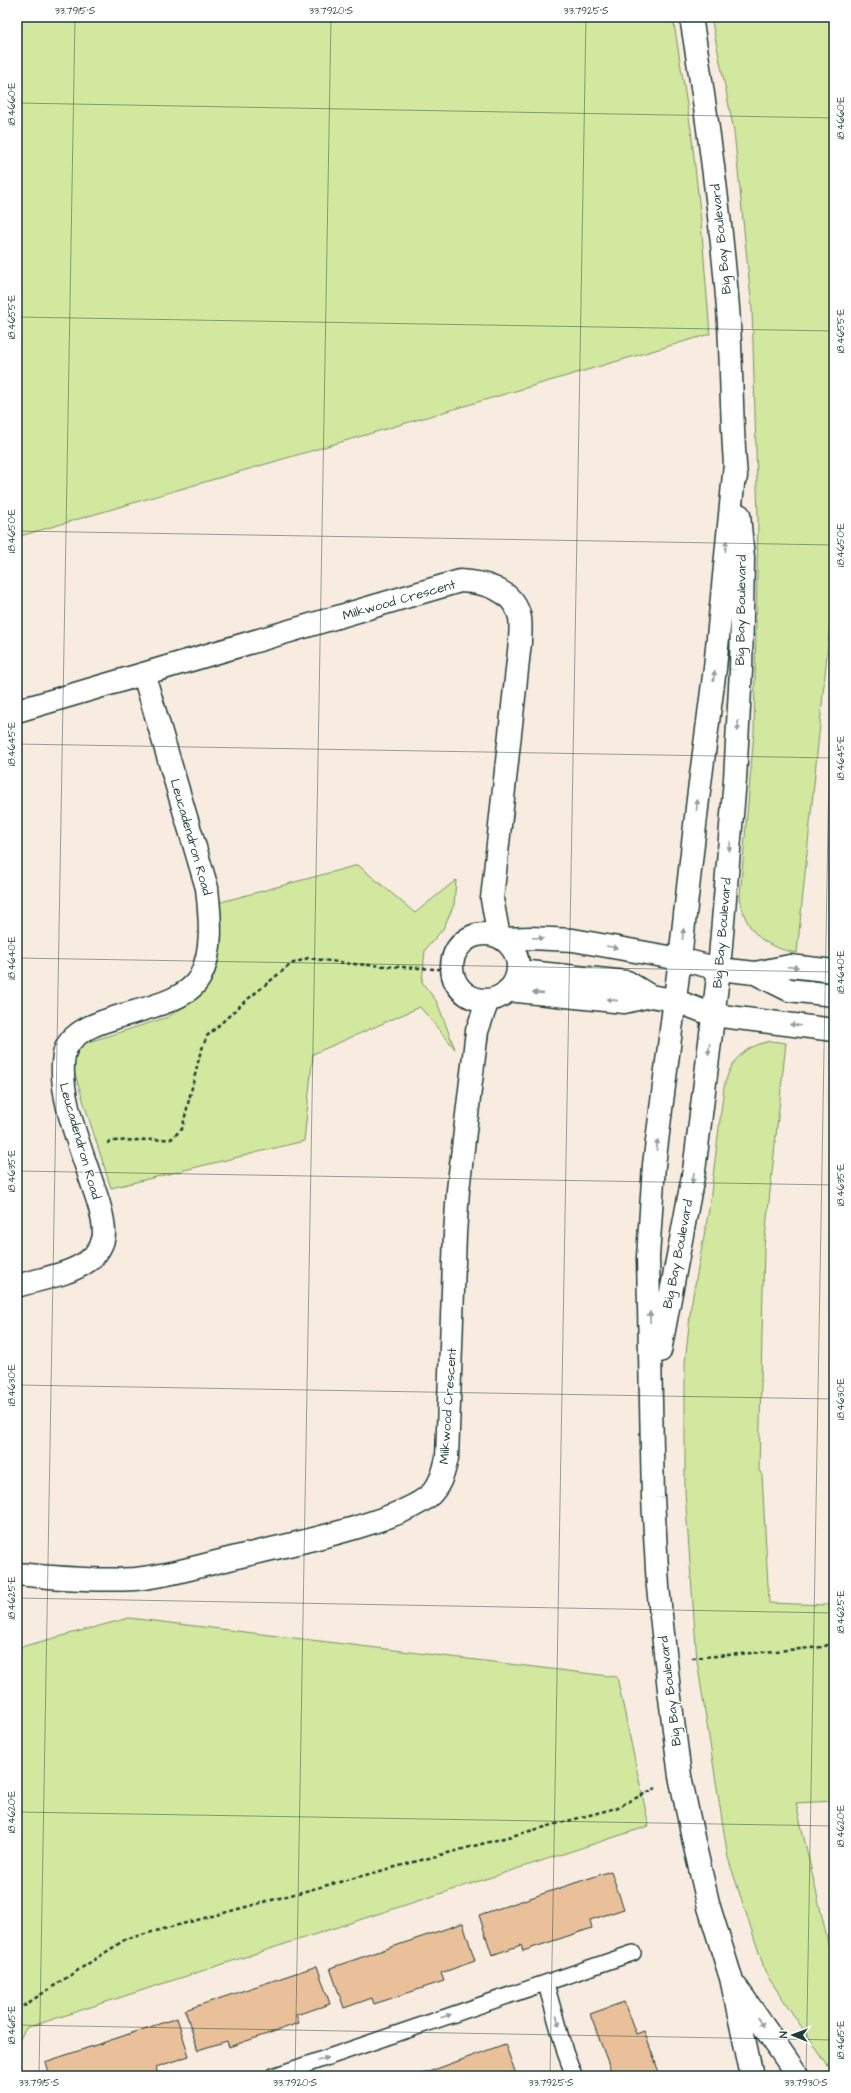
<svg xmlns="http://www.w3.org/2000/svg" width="851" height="2093" font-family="'Architects Daughter',sans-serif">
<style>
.green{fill:#d1e89e;stroke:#789269}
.building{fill:#e9c099;stroke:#1f3d34}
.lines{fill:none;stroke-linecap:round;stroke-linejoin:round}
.lane-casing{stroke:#1f3d34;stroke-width:18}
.street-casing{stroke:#1f3d34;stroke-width:25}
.secondary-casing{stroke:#1f3d34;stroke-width:25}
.path{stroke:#1f3d34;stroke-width:2.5;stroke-dasharray:4 3;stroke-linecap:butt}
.lane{stroke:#fff;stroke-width:15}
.street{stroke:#fff;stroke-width:22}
.secondary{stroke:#fff;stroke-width:22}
.oneway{fill:#8f9e9a}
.ticks{fill:none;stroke:#1f3d34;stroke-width:1;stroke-opacity:0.45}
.labels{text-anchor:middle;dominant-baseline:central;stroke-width:3;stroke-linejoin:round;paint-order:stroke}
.street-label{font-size:13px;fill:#1f3d34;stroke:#fff}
.neatline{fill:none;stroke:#1f3d34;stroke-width:1.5}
.ticks-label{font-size:10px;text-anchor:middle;fill:#1f3d34}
</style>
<rect width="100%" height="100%" fill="#f8ece0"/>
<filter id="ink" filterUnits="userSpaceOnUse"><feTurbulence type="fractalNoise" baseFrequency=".025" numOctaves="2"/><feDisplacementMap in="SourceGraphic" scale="8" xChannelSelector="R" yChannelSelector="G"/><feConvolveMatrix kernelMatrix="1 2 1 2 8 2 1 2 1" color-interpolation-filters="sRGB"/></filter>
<g filter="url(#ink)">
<path class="green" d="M17 17H673L691 130 701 221 710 334 17 537Z
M711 17H834V585L797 953C763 947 744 931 740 896L754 733 758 519 752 309 734 131Z
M358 865 415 913 456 880 454 905 443 929 425 950 422 982 437 1002 455 1049 420 1007 313 1054 304 1141 111 1188 70 1059 79 1045 168 1017 193 1000 213 912 221 902Z
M771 1041 786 1043 764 1247 759 1470 762 1475 769 1603 826 1605 834 1599V1801L796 1803 834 1969V2037L830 2038 834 2075 766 1974 728 1858 697 1661 685 1493V1363L691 1306 709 1209 724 1087C731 1059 743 1047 771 1041Z
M129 1618 617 1677 649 1826 26 2028 17 2044V1648Z"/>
<path class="building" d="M611 1871 624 1909 590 1920 592 1928 523 1951 521 1945 492 1955 479 1915Z
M463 1923 475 1961 441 1973 444 1981 374 2004 372 1998 344 2008 330 1968Z
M317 1966 330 2004 296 2015 299 2023 229 2047 227 2041 198 2050 185 2010Z
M624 2002 636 2034 644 2031 660 2075 613 2076 590 2014Z
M177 2018 189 2056 156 2067 158 2075 49 2076 45 2062Z
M505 2044 516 2074 510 2076H417Z"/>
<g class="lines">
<defs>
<path id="lane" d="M546 1984 565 2052 574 2076
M273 2076 633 1953"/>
<path id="street" d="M17 711 460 581C483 582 511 589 519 614 522 622 520 634 520 642L492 899 499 937
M452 967a33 33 0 1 1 66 0a33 33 0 1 1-66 0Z
M503 939 530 938 573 940 680 959 719 969 755 973 790 966 834 971
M518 971 627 982 650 996 674 1000 713 1015 834 1030
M755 973 789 990 834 995
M508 990 624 1002 650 996
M17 1286C39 1279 69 1275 88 1261 96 1255 104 1244 104 1233 104 1218 99 1203 94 1189 82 1151 57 1094 64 1055 72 1009 178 1018 200 977 214 950 210 917 207 888L144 675
M17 1574C56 1578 95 1581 135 1579 170 1576 206 1564 241 1556 283 1546 404 1522 432 1493 441 1483 444 1471 447 1458L455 1234 458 1190 477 1031 488 1000"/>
<path id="secondary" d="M691 17C707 114 720 210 728 308 732 364 731 421 736 477
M735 464 715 668 698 799 680 959 654 1165 648 1257 653 1498 658 1587 669 1690 680 1776 695 1847 709 1907 731 1978 752 2076
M660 1351 694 1171 719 969 735 779 741 670 743 558 739 515
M737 1988 798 2076"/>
</defs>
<use href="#lane" class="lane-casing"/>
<use href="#street" class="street-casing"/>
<use href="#secondary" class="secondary-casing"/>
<path class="path" d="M107 1143 113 1141 171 1139 182 1129 200 1054 207 1036 243 1003 291 964 308 958 352 964 452 970
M692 1658 823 1647 834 1642
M17 2010 126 1939 616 1808 656 1788"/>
<use href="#lane" class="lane"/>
<use href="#street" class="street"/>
<use href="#secondary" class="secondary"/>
</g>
<defs><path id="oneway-solid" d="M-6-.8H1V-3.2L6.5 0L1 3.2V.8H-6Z"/></defs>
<g class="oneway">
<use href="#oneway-solid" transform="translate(726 546) rotate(-84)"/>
<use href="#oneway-solid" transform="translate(714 676) rotate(-82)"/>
<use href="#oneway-solid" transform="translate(738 726) rotate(93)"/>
<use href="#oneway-solid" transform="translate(697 805) rotate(-84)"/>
<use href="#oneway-solid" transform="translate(730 846) rotate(95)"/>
<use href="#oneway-solid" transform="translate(683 934) rotate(-84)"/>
<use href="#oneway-solid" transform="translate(538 938) rotate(3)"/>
<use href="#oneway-solid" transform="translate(612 947) rotate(10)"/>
<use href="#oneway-solid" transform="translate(793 967) rotate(2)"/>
<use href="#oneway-solid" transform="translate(538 993) rotate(-175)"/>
<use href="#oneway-solid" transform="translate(612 1000) rotate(-174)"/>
<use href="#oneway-solid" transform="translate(795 1025) rotate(-173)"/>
<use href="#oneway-solid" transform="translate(709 1049) rotate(97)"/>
<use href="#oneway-solid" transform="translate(657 1145) rotate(-83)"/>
<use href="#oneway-solid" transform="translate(693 1178) rotate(101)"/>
<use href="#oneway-solid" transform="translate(650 1317) rotate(-92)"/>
<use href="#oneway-solid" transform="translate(446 2016) rotate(-18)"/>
<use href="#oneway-solid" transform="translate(558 2021) rotate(75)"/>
<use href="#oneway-solid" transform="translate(761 2022) rotate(56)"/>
<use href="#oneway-solid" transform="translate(323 2059) rotate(-19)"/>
</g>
</g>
<path class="ticks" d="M17 103 834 118M17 317 834 331M17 531 834 545M17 744 834 758M17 958 834 972M17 1171 834 1185M17 1385 834 1399M17 1598 834 1613M17 1812 834 1826M17 2025 834 2040M39 2076 75 17M295 2076 331 17M550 2076 586 17M806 2076 834 483"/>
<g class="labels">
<g class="street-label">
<text transform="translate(721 239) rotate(-96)">Big Bay Boulevard</text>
<text transform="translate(399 600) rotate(-16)">Milkwood Crescent</text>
<text transform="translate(741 610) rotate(-89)">Big Bay Boulevard</text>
<text transform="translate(191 837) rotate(74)">Leucadendron Road</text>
<text transform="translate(722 933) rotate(-85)">Big Bay Boulevard</text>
<text transform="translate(80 1141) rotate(74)">Leucadendron Road</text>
<text transform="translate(678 1254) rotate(-79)">Big Bay Boulevard</text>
<text transform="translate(448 1406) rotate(-86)">Milkwood Crescent</text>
<text transform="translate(670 1691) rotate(-97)">Big Bay Boulevard</text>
</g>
</g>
<rect width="851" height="2093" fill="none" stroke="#fff" stroke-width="44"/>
<g transform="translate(793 2035) rotate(271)" stroke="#ffffff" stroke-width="3" paint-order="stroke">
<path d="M0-3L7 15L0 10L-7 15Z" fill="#1f3d34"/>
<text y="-6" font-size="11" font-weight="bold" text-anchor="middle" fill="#1f3d34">N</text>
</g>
<rect x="22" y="22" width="807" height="2049" class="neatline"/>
<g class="ticks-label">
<text x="75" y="14">33.7915°S</text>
<text x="331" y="14">33.7920°S</text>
<text x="586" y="14">33.7925°S</text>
<text transform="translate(11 104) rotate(-90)" y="4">18.4660°E</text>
<text transform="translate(840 118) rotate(-90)" y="4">18.4660°E</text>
<text transform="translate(11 317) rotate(-90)" y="4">18.4655°E</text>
<text transform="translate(840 331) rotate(-90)" y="4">18.4655°E</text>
<text transform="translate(11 531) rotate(-90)" y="4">18.4650°E</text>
<text transform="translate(840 545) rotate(-90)" y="4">18.4650°E</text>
<text transform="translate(11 744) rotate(-90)" y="4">18.4645°E</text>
<text transform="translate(840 758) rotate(-90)" y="4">18.4645°E</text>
<text transform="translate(11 958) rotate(-90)" y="4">18.4640°E</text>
<text transform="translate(840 972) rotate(-90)" y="4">18.4640°E</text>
<text transform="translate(11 1171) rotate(-90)" y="4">18.4635°E</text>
<text transform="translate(840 1185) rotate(-90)" y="4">18.4635°E</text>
<text transform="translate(11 1385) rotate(-90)" y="4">18.4630°E</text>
<text transform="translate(840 1399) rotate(-90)" y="4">18.4630°E</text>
<text transform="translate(11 1598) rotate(-90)" y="4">18.4625°E</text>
<text transform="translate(840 1612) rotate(-90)" y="4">18.4625°E</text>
<text transform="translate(11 1812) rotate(-90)" y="4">18.4620°E</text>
<text transform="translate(840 1826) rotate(-90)" y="4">18.4620°E</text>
<text transform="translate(11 2025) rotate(-90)" y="4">18.4615°E</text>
<text transform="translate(840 2040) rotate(-90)" y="4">18.4615°E</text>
<text x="39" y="2086">33.7915°S</text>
<text x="295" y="2086">33.7920°S</text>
<text x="551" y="2086">33.7925°S</text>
<text x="806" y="2086">33.7930°S</text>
</g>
</svg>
